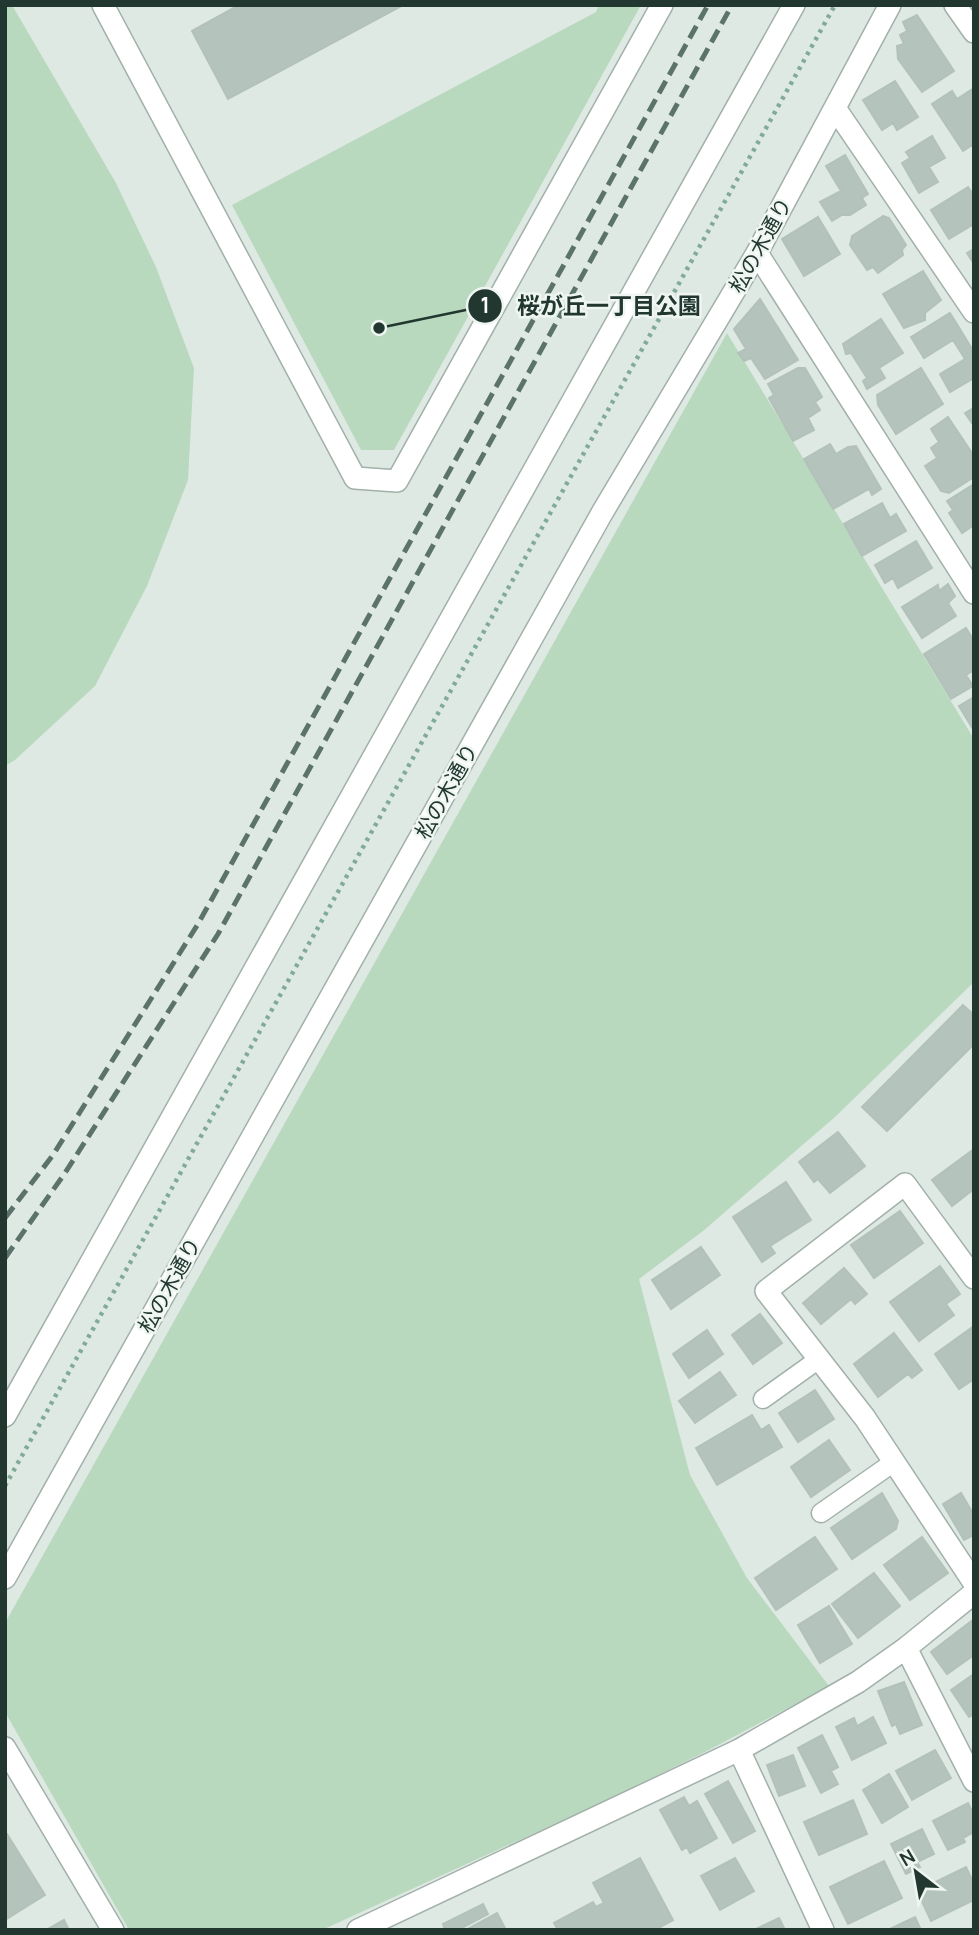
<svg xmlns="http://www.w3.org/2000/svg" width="979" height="1935" font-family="Manrope,'Noto Sans JP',sans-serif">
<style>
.green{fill:#b9d9bf}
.building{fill:#b4c3bc;stroke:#b2c2ba;stroke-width:2}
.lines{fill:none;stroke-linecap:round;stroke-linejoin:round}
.lane-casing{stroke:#a2b0aa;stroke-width:21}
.street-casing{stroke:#a2b0aa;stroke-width:24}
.path{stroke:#81aa9a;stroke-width:4.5;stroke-dasharray:3.5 5;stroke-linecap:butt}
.lane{stroke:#fff;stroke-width:18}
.street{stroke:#fff;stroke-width:21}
.rail{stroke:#5b736b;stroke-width:5;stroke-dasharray:14 7;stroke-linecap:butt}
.labels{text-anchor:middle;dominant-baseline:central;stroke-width:5;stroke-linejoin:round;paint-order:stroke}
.street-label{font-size:21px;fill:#213730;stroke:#eff6f2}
.leader{fill:none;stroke:#213730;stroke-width:2.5}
.callout-dot{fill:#213730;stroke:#eff6f2;stroke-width:2.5}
.mark-label{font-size:21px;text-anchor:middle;font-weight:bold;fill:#fff}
.callout-label{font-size:23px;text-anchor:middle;font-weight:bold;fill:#213730;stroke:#eff6f2;stroke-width:5;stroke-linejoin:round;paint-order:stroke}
</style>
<rect width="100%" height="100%" fill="#dfe9e3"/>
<path class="green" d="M12 5 116 183 156 267 194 368 188 480 147 586 95 686 15 760 5 766V7Z
M599 5H641L394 450H361L232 205 596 12Z
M727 333 974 739V982L835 1117 703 1231 639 1279 690 1475 747 1578 829 1686 707 1751 607 1800 322 1930H129L5 1712V1623Z"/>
<path class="building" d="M239 5H403L228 99 192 31Z
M917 15 954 71 922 92 898 59 897 46 904 44 900 35 907 31 903 22Z
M895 81 918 117 897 130 893 123 882 130 863 100Z
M974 88V144L963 151 932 104 952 91 957 99Z
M932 136 945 158 929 167 938 182 919 193 902 163 910 158 906 152Z
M845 155 868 194 862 198 866 205 850 215H842L832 221 820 202 841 191 826 166Z
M968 187 974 196V224L949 239 931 210Z
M883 216 889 218 906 245 902 250 903 255 878 273 873 267 867 270 850 245 852 236Z
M818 217 840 254 804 276 782 239Z
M974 249V264L967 253Z
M923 271 941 300 925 313V320L904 328 883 294Z
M760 299 798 360 765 379 751 358 744 361 738 353 746 349 734 329Z
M950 313 974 352V378L950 392 940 374 965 359 953 340 924 358 911 337Z
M881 319 903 353 879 368 885 378 867 389 863 381 867 378 851 353 846 354 843 344Z
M798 368H805L822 397 815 402 820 410 808 418 814 430 793 441 769 398 774 395 768 384Z
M921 368 943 404 896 434 878 405 877 395Z
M974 408V426L965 413Z
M948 417 974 456V477L949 493 941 491 925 466 937 458 931 448 939 442 931 429Z
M830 444 836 454 848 447 856 446 881 489 872 495 869 489 833 509 804 459Z
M974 484V525L962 533 949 513 953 510 947 501Z
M882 503 890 518 896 514 906 531 862 556 844 524Z
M916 541 932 568 898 588 893 578 885 583 875 565Z
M948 584 955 596 948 603 956 616 922 638 902 607 938 585 939 591Z
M966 628 974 641V670L966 675 973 686 951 699 924 654Z
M974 697V731L959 706Z
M963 1005 974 1015V1044L887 1131 862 1107Z
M838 1132 865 1166 830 1193 818 1179 814 1182 799 1162Z
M974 1149V1189L952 1206 932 1180Z
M786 1182 811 1220 770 1246 775 1253 762 1262 733 1217Z
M900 1211 923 1243 874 1278 851 1245Z
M701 1247 720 1275 671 1309 652 1280Z
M940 1266 960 1294 946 1304 954 1315 919 1341 890 1302Z
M844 1268 867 1294 855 1304 851 1299 821 1324 803 1303Z
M760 1314 782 1343 753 1364 732 1335Z
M974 1326V1379L959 1389 935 1354Z
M707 1330 723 1354 689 1378 673 1354Z
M894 1333 922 1370 912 1378 908 1374 878 1397 854 1364Z
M720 1372 736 1395 695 1423 679 1401Z
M815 1390 834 1419 798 1442 779 1413Z
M752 1415 761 1430 769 1425 782 1447 717 1485 696 1448Z
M829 1440 850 1470 811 1497 791 1467Z
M882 1493 898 1521 896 1529 852 1559 831 1528Z
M961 1493 974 1515V1535L964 1540 943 1504Z
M815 1537 837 1569 776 1610 755 1578Z
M922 1537 948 1573 910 1600 884 1565Z
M874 1573 900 1606 858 1638 832 1604Z
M829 1606 852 1644 820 1663 798 1625Z
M974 1619V1655L947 1674 931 1652Z
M974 1674V1714L969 1717 951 1690Z
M904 1682 922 1725 900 1734 896 1724 892 1726 878 1691Z
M873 1717 886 1743 852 1760 836 1727 854 1718 857 1726Z
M822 1735 838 1767 831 1771 838 1784 821 1793 798 1748Z
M935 1750 951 1778 912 1800 896 1771Z
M793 1755 805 1786 779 1796 767 1765Z
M889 1774 908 1807 882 1823 863 1790Z
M728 1781 755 1831 733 1843 705 1794Z
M684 1797 689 1806 697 1801 717 1838 690 1853 687 1847 682 1850 660 1810Z
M853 1800 867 1834 819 1855 804 1822Z
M968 1803 974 1815V1832L963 1838 965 1842 948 1850 933 1821Z
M922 1829 934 1854 917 1862 920 1867 906 1874 891 1844Z
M7 1834 45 1895 5 1920V1835Z
M640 1858 673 1920 655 1930H558L554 1923 593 1902 596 1907 604 1903 593 1883Z
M735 1858 754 1891 720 1910 701 1876Z
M884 1861 902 1898 848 1924 830 1887Z
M966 1867 974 1884V1900L931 1921 917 1891Z
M483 1904 488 1914 458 1930H445L443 1924Z
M497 1913 506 1930H466Z
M915 1917 921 1930H888Z
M779 1918 785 1930H754Z
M64 1920 69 1930H46Z"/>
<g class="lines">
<defs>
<path id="lane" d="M763 1399 819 1359
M821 1513 894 1462"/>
<path id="street" d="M103 5 355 478 397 481 662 5
M955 5 974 32
M835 108 974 312
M757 253 974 593
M974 1278 905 1184 766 1291 865 1418 974 1583
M5 1416 794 5
M5 1578 602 513 757 253 890 5
M906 1648 974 1781
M5 1748 113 1930
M739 1750 823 1930
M358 1930 739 1750 858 1682 906 1648 974 1593"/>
</defs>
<use href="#lane" class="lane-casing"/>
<use href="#street" class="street-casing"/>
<path class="path" d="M5 1486 835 5"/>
<use href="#lane" class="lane"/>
<use href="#street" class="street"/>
<path class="rail" d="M5 1218 53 1155 198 924 708 5
M5 1258 65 1173 218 934 732 5"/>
</g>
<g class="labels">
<g class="street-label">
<text transform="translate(760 245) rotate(-61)">松の木通り</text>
<text transform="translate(446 791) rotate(-61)">松の木通り</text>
<text transform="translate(169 1285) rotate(-61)">松の木通り</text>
</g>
</g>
<path class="leader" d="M379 328L485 306"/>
<g class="callout-dot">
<circle cx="379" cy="328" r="7"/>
<circle cx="485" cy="306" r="18"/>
</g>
<g class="mark-label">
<text x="485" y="313">1</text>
</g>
<g class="callout-label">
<text x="609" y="314">桜が丘一丁目公園</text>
</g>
<rect width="979" height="1935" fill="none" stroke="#213730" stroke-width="14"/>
<g transform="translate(916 1872) rotate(329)" stroke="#eff6f2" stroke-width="5" paint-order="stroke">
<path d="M0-5L12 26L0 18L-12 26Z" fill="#213730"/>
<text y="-10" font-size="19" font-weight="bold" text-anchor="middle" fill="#213730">N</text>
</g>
</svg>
